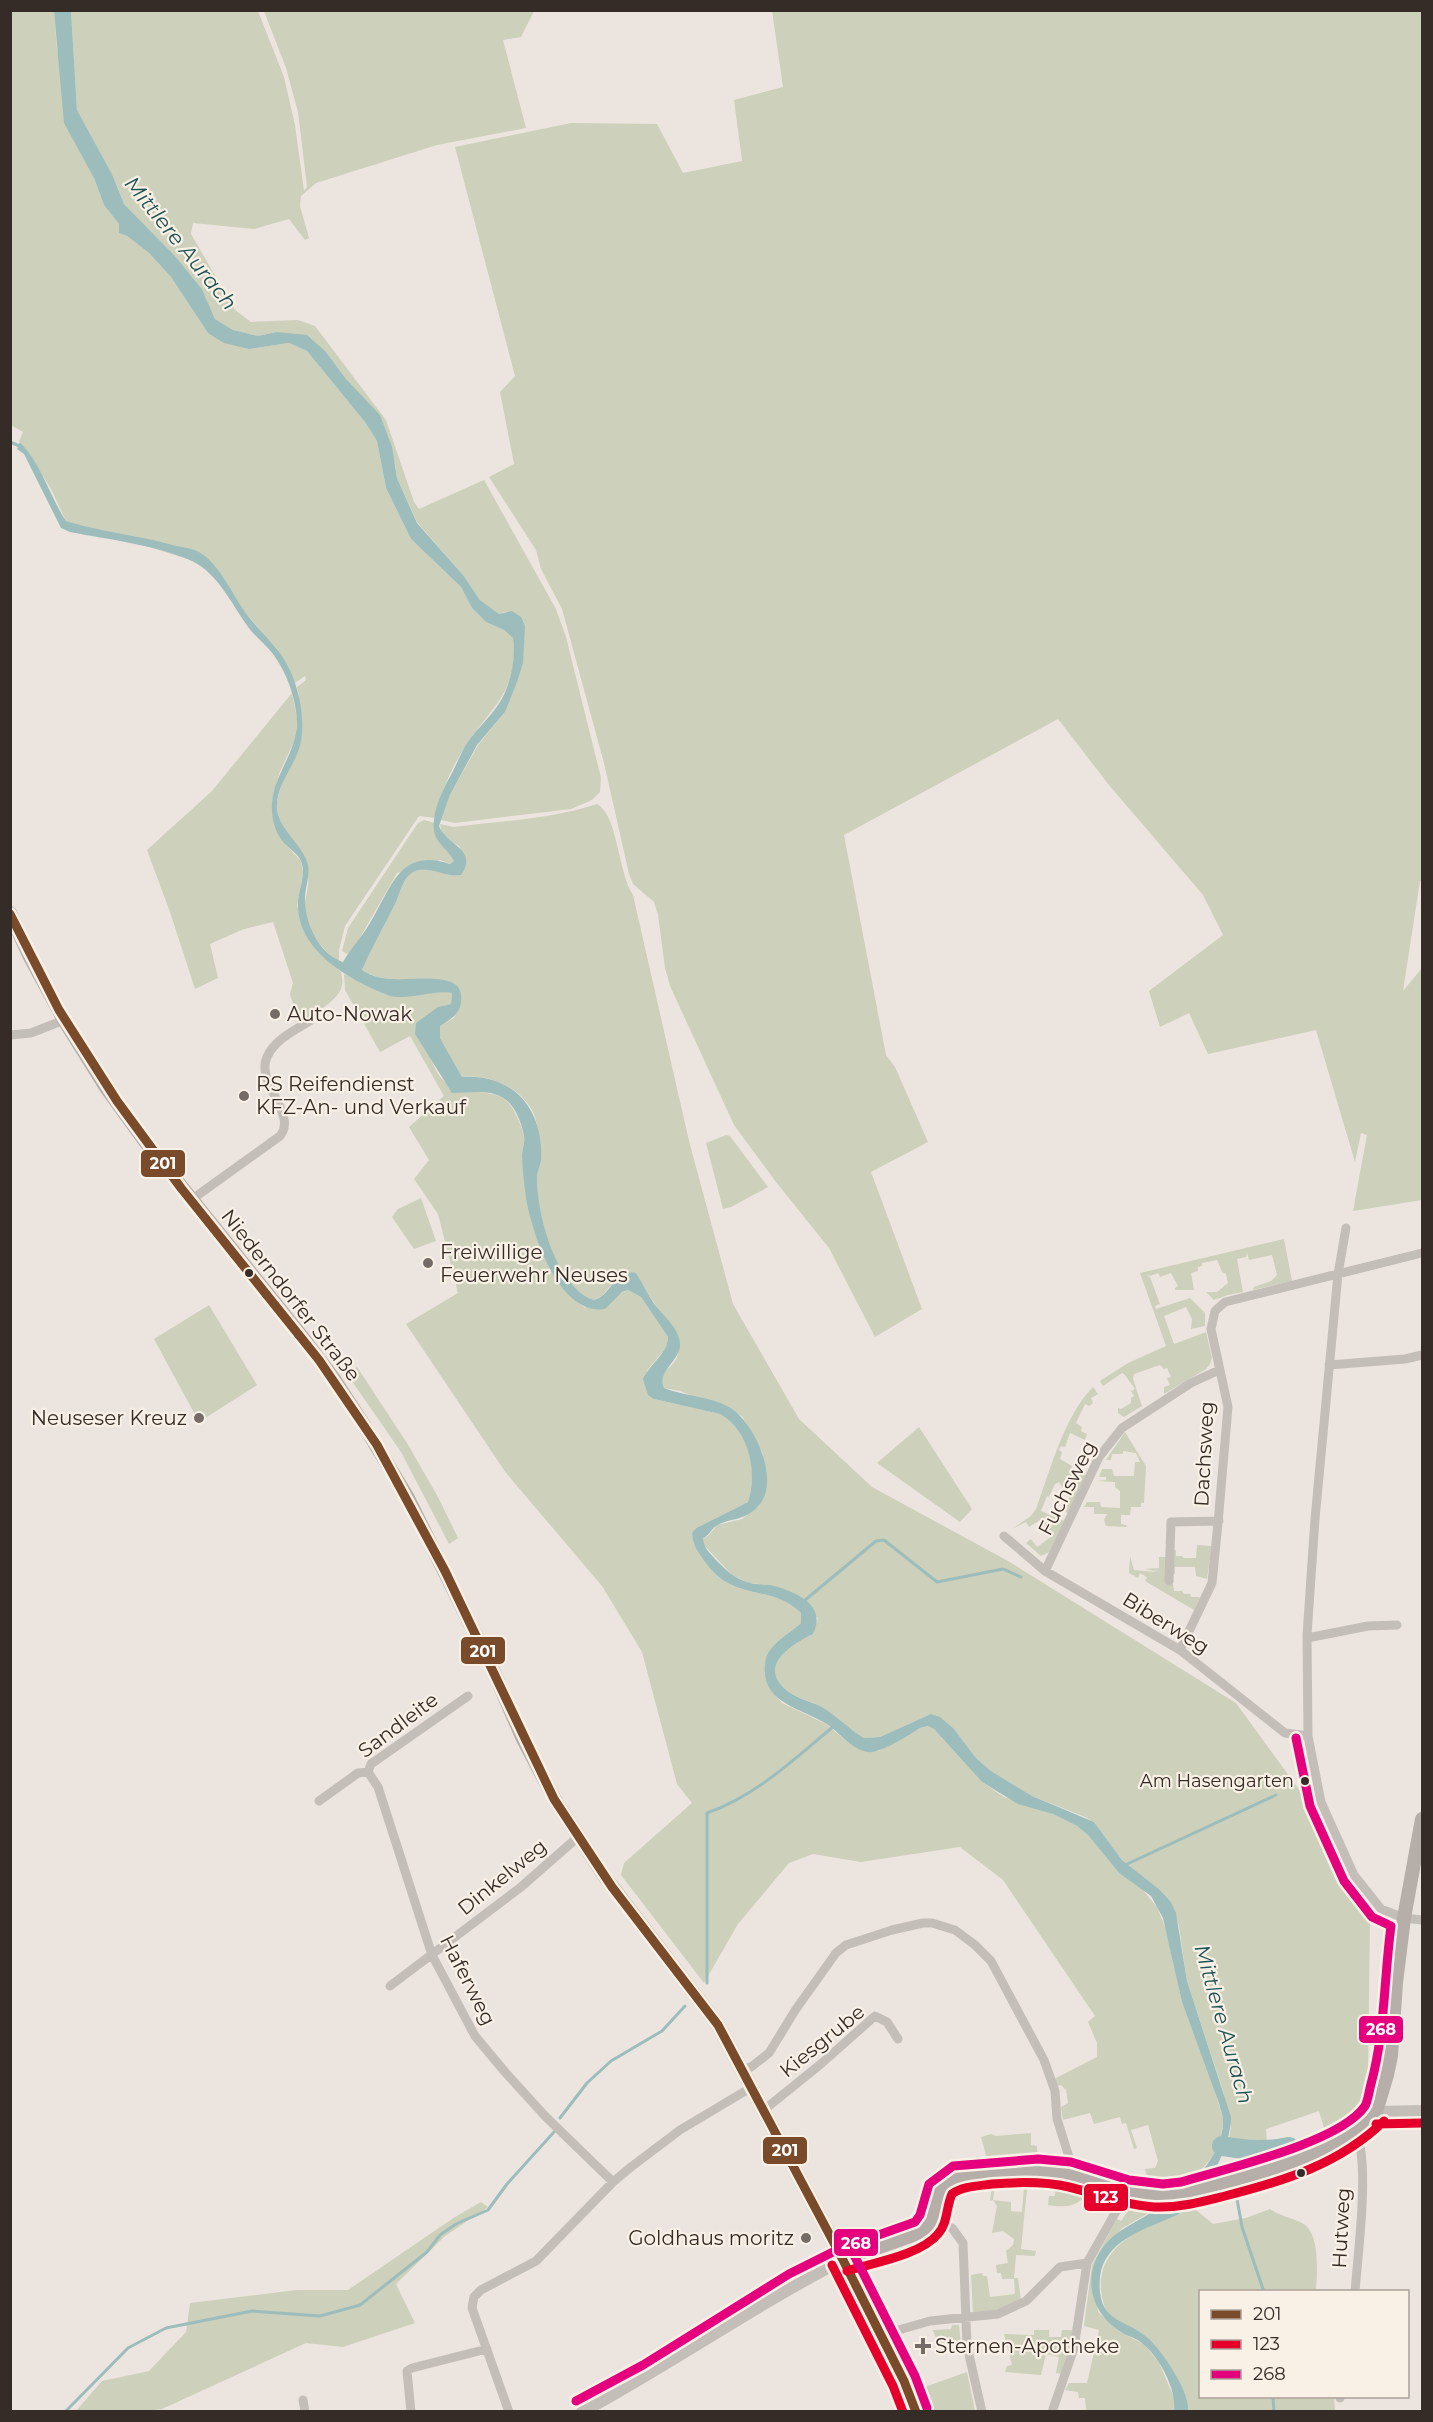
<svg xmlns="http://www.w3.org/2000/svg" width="1433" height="2422" font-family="Montserrat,sans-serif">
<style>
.green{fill:#cdd0ba;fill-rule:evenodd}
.water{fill:#9cbdbc}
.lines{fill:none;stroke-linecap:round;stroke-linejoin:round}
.stream{stroke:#9cbdbc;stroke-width:3}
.river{stroke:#9cbdbc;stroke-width:20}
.minor{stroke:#c4beb9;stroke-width:9}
.tertiary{stroke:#c4beb9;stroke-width:12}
.secondary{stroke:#b5aea9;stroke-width:14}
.bus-1-casing{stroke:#f9f0e6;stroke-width:14}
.bus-2-casing{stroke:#f9f0e6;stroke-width:14}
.bus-3-casing{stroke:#f9f0e6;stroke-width:14}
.bus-1{stroke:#7a4b2a;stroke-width:9}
.bus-2{stroke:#e4002b;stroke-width:9}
.bus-3{stroke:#e5007d;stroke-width:9}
.poi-dot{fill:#756c67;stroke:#f9f0e6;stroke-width:2}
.bus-dot{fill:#352b27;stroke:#f9f0e6;stroke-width:2}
.labels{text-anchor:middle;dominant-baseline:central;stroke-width:4.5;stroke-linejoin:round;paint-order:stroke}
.bus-label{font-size:18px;fill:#352b27;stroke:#f9f0e6;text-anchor:end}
.poi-label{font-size:20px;fill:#352b27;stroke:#f9f0e6;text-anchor:start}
.street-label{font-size:20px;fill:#352b27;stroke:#f9f0e6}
.water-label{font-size:21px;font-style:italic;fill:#1e5355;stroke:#f9f0e6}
.line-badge{stroke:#f9f0e6;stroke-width:2}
.badge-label{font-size:16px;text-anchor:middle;font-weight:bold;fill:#fff}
</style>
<rect width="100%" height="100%" fill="#ece5df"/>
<path class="green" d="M10 11H54L57 49 94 178 104 205 119 224V233L127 236 149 253 171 277 208 333 249 349 289 343 307 351 365 422 377 441 386 488 411 539 461 587 472 608 486 622 504 630 513 638C520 690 491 707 466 745 452 767 440 793 435 818L419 816 345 926 339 950V961C326 954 312 936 307 922 300 905 310 891 308 877 305 849 275 829 277 802 279 789 286 774 291 763 293 759 297 755 298 751 301 734 298 713 299 695L297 687 306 680 305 676 295 683 277 649 243 610 216 568 66 521 51 489 26 449 19 441 23 432 11 425Z
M71 11H258L284 77 295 125 304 191 307 187 298 112 286 68 264 11H534L521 37 503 40 526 128 437 145 316 183 301 196 300 206 309 238 305 240 289 219 254 229 193 223 191 234 235 310 251 322 298 320 315 326 386 420 414 502 419 509 484 480 556 609 566 637 601 778 600 792 592 800 571 809 455 823 441 820 450 795 478 745 505 712 525 626 506 612 499 614 480 600 463 575 417 522 397 478 395 463 346 379 326 352 276 332 258 336 233 330 215 319 202 289 175 256 124 204 112 174 77 110Z
M772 11H1422V881H1420L1403 991 1422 968V1200L1353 1211 1367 1135 1361 1133 1355 1162 1316 1030 1208 1054 1189 1013 1160 1027 1149 991 1223 935 1203 895 1109 785 1058 719 844 835 886 1055 895 1067 928 1142 871 1172 922 1309 875 1337 829 1248 776 1182 734 1125 670 986 665 968 658 915 654 902 633 884 629 874 604 763 562 609 541 569 536 550 489 477 514 464 500 392 515 376 455 147 571 123 657 124 683 173 742 161 734 100 783 87Z
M292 693 297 719 296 737 279 774 272 802 286 845 301 861 303 873 297 906 320 953 341 972C342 976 343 982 342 986 339 1000 311 1017 299 1023L290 994 293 983 273 922 244 929 210 944 218 978 195 989 170 912 147 850 212 791Z
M597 804C618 815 618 873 633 895L689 1141 733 1304 799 1419 872 1487 1008 1561 1236 1703 1311 1806 1370 1916 1368 2078 1359 2108 1324 2128 1319 2111 1266 2129 1267 2141 1229 2138 1231 2128 1223 2091 1187 1981 1179 1926 1171 1902 1159 1889 1122 1860 1094 1822 1083 1816 1032 1796 991 1771 976 1758 954 1729 931 1714 880 1737 864 1738C849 1729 837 1716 822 1707 810 1701 794 1697 784 1688 759 1664 793 1644 813 1634L818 1618 769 1585 749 1583 732 1575 703 1544V1538L708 1536 717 1525 742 1519 759 1506 766 1470 762 1452 742 1416 680 1391 664 1388C656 1368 678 1369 678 1351 679 1329 664 1318 653 1301 647 1293 642 1282 636 1273L615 1280 602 1296 594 1300C580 1296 572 1285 564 1273 546 1248 537 1209 537 1178 537 1170 541 1163 540 1155 539 1142 539 1123 532 1110 518 1086 489 1074 462 1077L440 1038V1026L454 1018 461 998 459 988C452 986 444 981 437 980 413 976 384 985 362 970 372 947 385 925 396 902 399 895 401 887 405 880 407 877 411 873 415 871 432 866 445 878 461 875L460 847 442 834 440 824 454 827C501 821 552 819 597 804Z
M424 820 435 823C432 840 448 847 454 861L451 864 440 860 397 873 353 950 347 954 342 951 348 928 418 823Z
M344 974 387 995 441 991 452 993 451 1004 438 1007 418 1039C431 1049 432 1070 444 1081 464 1100 500 1083 513 1109 517 1117 524 1130 524 1139 524 1145 522 1151 522 1157 522 1163 524 1169 525 1175 531 1225 542 1276 585 1308L628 1290 641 1297 668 1337C668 1351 654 1360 647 1371L654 1399 720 1414C750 1430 758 1472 748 1502L696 1528 692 1533C694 1546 697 1551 705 1562 734 1603 770 1583 801 1613V1623L783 1640 766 1667 770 1688 782 1703 826 1724 849 1743 878 1751 920 1728 928 1726 934 1729 982 1782 1004 1797 1053 1814 1077 1826 1088 1835 1119 1873 1142 1889 1157 1907 1167 1932 1182 2002 1214 2086 1223 2120 1221 2137 1212 2157 1190 2183 1147 2188 1148 2180 1145 2169 1155 2168 1158 2161 1148 2125 1131 2130 1137 2148 1134 2149 1126 2123 1122 2124 1120 2117 1094 2124 1090 2113 1063 2120 1061 2107 1068 2103 1066 2090 1061 2085 1057 2086 1054 2079 1097 2057V2043L1088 2022 1095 2016 1003 1880 960 1847 861 1862 813 1854 789 1863 738 1924 704 1983 621 1875 624 1863 692 1803 677 1784 642 1652 602 1586 506 1473 406 1324 458 1293 438 1214 414 1179 429 1160 409 1127 444 1096 410 1036 380 1052 345 990Z
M726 1135 730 1136 768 1187 731 1207 723 1209 706 1143Z
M421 1198 436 1241 414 1249 392 1217 398 1209Z
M1284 1239 1292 1281 1253 1290 1254 1287 1271 1281 1277 1275 1272 1255 1249 1260 1247 1253 1246 1257 1237 1259 1243 1292 1228 1295 1214 1300 1206 1292H1217L1228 1283 1226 1274 1222 1272 1217 1260 1202 1263V1266L1198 1267V1271L1191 1273 1194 1290H1175V1288L1178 1286 1171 1273 1160 1277 1158 1273 1150 1276 1145 1274 1150 1277 1160 1304 1155 1306 1156 1309 1190 1298 1205 1313V1326L1191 1329 1192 1319 1186 1307 1164 1316 1174 1344 1206 1332 1212 1358 1210 1364 1206 1369 1164 1394V1387L1170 1385 1167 1378 1171 1377 1167 1368 1164 1369 1160 1365 1134 1374 1133 1379 1142 1406 1124 1417 1118 1413V1408L1121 1409 1131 1403V1398L1134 1396 1131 1391 1135 1389 1125 1375 1122 1373 1103 1386 1100 1381 1128 1363 1166 1346 1140 1273Z
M209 1305 257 1385 199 1422 154 1339Z
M357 1367 407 1443 438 1497 458 1538 449 1544 401 1452 347 1374Z
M1093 1387 1098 1394 1091 1398 1093 1403 1089 1406 1085 1404 1076 1423 1082 1427 1081 1431 1087 1434 1085 1440 1070 1433 1065 1447 1061 1446 1059 1450 1062 1452 1060 1459 1072 1466 1071 1470 1086 1475 1068 1513 1063 1511 1072 1491 1062 1487 1059 1482 1055 1484 1049 1497 1047 1496 1041 1511 1064 1521 1049 1552 1041 1556 1026 1543 1031 1539 1037 1547 1051 1537 1040 1520 1029 1527 1026 1522 1012 1529 1031 1516 1036 1509C1050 1471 1064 1416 1093 1387Z
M919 1427 972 1509 960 1522 877 1463Z
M1125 1432 1146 1466 1144 1503H1141V1507H1131L1130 1515H1121V1524L1126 1525 1127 1527 1106 1526 1104 1520 1107 1514H1094V1507H1084L1087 1502H1100L1101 1507 1120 1508V1491L1115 1487V1482L1097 1481 1106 1480V1477H1099L1102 1469H1112L1114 1476H1134L1135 1462H1140L1136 1453 1123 1451V1454H1112L1111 1460H1106Z
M1197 1545 1212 1546 1207 1579 1196 1576 1195 1567H1175V1574H1171V1549L1176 1550V1556H1182L1184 1558H1196Z
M1130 1556 1134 1570 1154 1572 1158 1569 1154 1571 1145 1569 1159 1568V1557H1168L1167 1583 1173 1584 1174 1591H1182L1184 1594H1190L1191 1597H1200L1194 1610 1145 1581 1147 1577 1140 1573 1138 1578 1129 1573Z
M1031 2133V2145L1037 2146 1038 2165 992 2168 988 2162 981 2137 991 2134 996 2136Z
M986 2179H1028L1021 2249 1036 2251 1035 2256 1016 2255 1014 2278H1018L1021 2300 1007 2308 973 2314 971 2275 982 2273 983 2276H987L990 2297 1015 2294 1014 2279H1002L1001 2273H997L996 2265 1008 2263 1006 2251 1013 2245 1014 2239 1003 2231 992 2233 997 2206 993 2200 990 2201 992 2186 985 2185ZM995 2184 1024 2187 1022 2212 1011 2211V2202L993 2200Z
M1056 2181 1089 2190C1080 2207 1065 2208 1048 2205L1049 2196H1055Z
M481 2202 488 2207 445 2236 396 2284 415 2323 343 2347 306 2343 162 2409 138 2412 76 2411 102 2381 149 2371 186 2332 190 2303 297 2290H348L455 2217Z
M1133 2204 1159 2207 1121 2229 1095 2263 1098 2312 1120 2332 1144 2344 1159 2363 1176 2402 1174 2411H1070L1086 2410 1085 2398H1079L1078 2392 1065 2390 1069 2383H1087L1099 2330 1084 2326 1092 2265 1117 2219 1121 2221 1128 2211 1126 2207Z
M1270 2209C1280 2216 1289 2217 1300 2222 1321 2230 1317 2273 1316 2291L1200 2292V2396L1334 2397 1335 2411H1188C1191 2393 1160 2348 1146 2337 1136 2329 1123 2327 1113 2319 1105 2312 1102 2300 1101 2290 1098 2244 1144 2227 1180 2214L1184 2210H1196L1213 2224 1246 2218Z
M952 2325H959L961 2344 956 2346 953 2340 939 2346 933 2330 951 2329Z
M1034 2330H1049V2337H1061L1062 2330H1073L1062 2374 1056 2373 1059 2357 1046 2354 1041 2375 1005 2372 1007 2366 1012 2365 1004 2334 1034 2335Z
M967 2372 975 2411H924L916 2390Z"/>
<path class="water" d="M54 11H71L77 110 112 174 124 204 175 256 202 289 215 319 233 330 258 336 276 332 307 335 326 352 346 379 380 415 392 447 397 478 417 523 463 575 480 600 499 614 512 611 521 617 525 626 523 663 517 682 505 712 477 745 450 795 439 826C446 845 479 849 461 875 445 878 432 866 415 871 411 873 407 877 405 880 401 887 399 895 396 902 385 925 372 947 362 970 388 988 425 972 451 982 460 985 462 994 461 1002 459 1015 451 1019 440 1026V1038L462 1077C513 1073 544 1109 541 1160 540 1166 537 1172 537 1178 537 1207 548 1250 564 1273 572 1285 580 1296 594 1300 613 1295 612 1269 636 1273 642 1282 647 1293 653 1302 662 1315 681 1329 680 1346 678 1363 657 1371 664 1388 684 1396 709 1396 729 1407 754 1421 780 1479 760 1504 746 1522 730 1517 716 1526 710 1530 710 1535 703 1538 703 1548 711 1554 717 1561 726 1570 734 1578 747 1582 754 1585 762 1584 770 1585 794 1591 828 1604 813 1634 793 1644 759 1664 784 1688 794 1698 810 1701 822 1707 837 1716 849 1729 864 1738L880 1737 931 1714 940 1717 954 1729 976 1758 991 1771 1032 1796 1094 1822 1122 1860 1159 1889 1171 1902 1176 1913 1187 1981 1231 2117C1231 2148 1206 2192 1182 2212 1178 2215 1174 2216 1170 2218 1142 2230 1104 2242 1100 2277 1096 2325 1126 2317 1150 2340 1163 2352 1191 2394 1188 2411H1174C1177 2389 1159 2357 1142 2343 1135 2337 1125 2336 1118 2330 1096 2315 1085 2289 1095 2262 1106 2236 1122 2230 1144 2217 1177 2197 1223 2164 1223 2121 1223 2115 1220 2109 1219 2103L1182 2002 1163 1918 1151 1896 1119 1873 1088 1835 1077 1826 1053 1814 1018 1804 982 1782 934 1729 928 1726 920 1728C909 1735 880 1754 867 1752 849 1748 840 1732 825 1723 799 1707 757 1702 766 1659 769 1644 791 1633 801 1623V1613C770 1583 734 1603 705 1562 698 1552 693 1546 692 1533L696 1528 748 1502C758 1472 749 1430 720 1414L654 1399 648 1395 643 1379C650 1364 668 1353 668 1337L641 1297 628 1290 622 1292 605 1309C557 1317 529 1226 525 1190 524 1181 522 1163 522 1154 523 1148 525 1141 524 1136 523 1128 517 1112 512 1106 498 1087 472 1093 452 1093L415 1034 416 1023 438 1007 451 1004 452 993C431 989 405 1003 385 994 349 979 299 952 298 906 297 892 307 875 301 861 298 854 291 850 286 845 275 834 271 818 272 803 274 774 297 752 297 722 296 698 287 673 273 654 264 643 253 635 246 624 231 602 217 574 194 562 162 546 106 539 70 532L61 528 24 454 17 449 20 442C42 465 50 497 66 521 101 532 137 535 172 545 180 547 192 548 199 552 219 564 230 590 243 609 252 623 265 634 275 647 296 671 306 711 301 741 297 765 275 784 277 809 280 832 303 844 308 865 310 875 306 885 305 896 304 922 318 953 343 962 350 949 362 937 370 923 391 889 399 847 450 864L454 861C448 849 436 844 434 830 432 814 440 796 447 782 454 771 458 759 464 748 473 732 488 720 498 705 511 686 516 659 513 638L504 630 486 622 472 608 461 587 411 539 386 488 377 441 365 422 307 351 289 343 249 349 224 343 208 333 171 277 149 253 127 236 119 233V224L104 205 94 178 64 123Z"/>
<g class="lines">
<path class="stream" d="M10 442 22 447
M804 1601 876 1541 884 1540 937 1582 1003 1569 1021 1577
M1125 1865 1276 1795
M707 1983V1813C756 1796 794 1759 834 1726
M560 2118 587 2083 611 2061 662 2031 685 2006
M1237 2199 1242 2227 1264 2292
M1189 2200 1204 2205 1236 2198 1324 2166
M1273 2396 1274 2412
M65 2412 128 2348 166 2328 252 2311 320 2316 360 2305 427 2252 440 2235 456 2224 488 2210 507 2184 554 2132"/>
<path class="river" d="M1222 2146C1245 2150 1266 2152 1289 2147"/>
<path class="minor" d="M10 1035 31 1033 64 1020
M191 1200 280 1136C298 1114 255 1083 267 1057 274 1040 295 1030 310 1021
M1346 1228 1338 1274 1315 1519 1307 1635 1308 1736 1321 1802 1354 1875 1381 1909 1404 1918 1422 1920
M1329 1365 1405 1359 1422 1355
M1004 1536 1045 1571 1180 1650 1285 1733 1308 1736
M1045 1571 1099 1457 1122 1428 1191 1383 1219 1370
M1169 1581 1171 1522 1219 1521
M1307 1638 1368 1626 1397 1625
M1180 1650 1212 1583 1218 1523 1228 1407 1211 1329 1215 1311 1225 1302 1422 1253
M368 1772 378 1787 432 1955 475 2036 505 2072 545 2116 613 2182
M319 1801 358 1773 368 1772 371 1764 468 1696
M390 1986 521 1887 578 1837
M742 2069 751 2067 769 2053 796 2009 836 1953 846 1945 892 1930 923 1923H932L955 1930 975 1945 991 1961 1044 2060 1055 2091 1057 2119 1070 2160 1069 2174
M764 2110 822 2063 875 2016 887 2022 898 2039
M931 2221 952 2228 963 2243 967 2346 982 2412
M1355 2292C1358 2251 1370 2165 1356 2131
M881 2335 930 2321 998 2314 1026 2301 1060 2267 1087 2263
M1340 2398V2396
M303 2400 305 2412
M411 2412 407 2371 412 2368 487 2349
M509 2412 472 2308 474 2297 481 2290 536 2261 613 2182 631 2167 680 2130 752 2087
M1052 2412 1074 2348 1087 2263 1127 2192"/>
<path class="tertiary" d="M1376 2112 1422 2111
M582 2412C671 2364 753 2306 843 2260L904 2381 916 2412"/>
<path class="secondary" d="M10 913 30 957 64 1020 107 1089 144 1140 303 1338 334 1379 360 1419 408 1498 492 1668 522 1737 555 1800 605 1877 718 2025 843 2260 922 2232 931 2221 939 2191 955 2178 1037 2171 1069 2174 1127 2192 1163 2196 1183 2194 1299 2161 1319 2152 1356 2131 1376 2112 1387 2075 1391 2056 1396 1983 1404 1918 1422 1819"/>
<defs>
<path id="bus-1" d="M10 914 59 1010 117 1101 181 1188 319 1360 377 1445 445 1571 554 1799 612 1887 718 2025 843 2260 904 2381 916 2412"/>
<path id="bus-2" d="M1376 2124 1422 2123
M832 2265 893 2386 903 2412
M847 2271C872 2263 921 2255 938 2234 948 2223 946 2207 952 2194 963 2186 979 2186 992 2184 1017 2182 1044 2181 1069 2187 1097 2194 1124 2205 1154 2207 1179 2208 1201 2202 1225 2196 1284 2181 1340 2164 1384 2121"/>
<path id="bus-3" d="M854 2255 915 2376 927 2408
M576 2401 643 2365 789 2274 839 2249 915 2222 920 2215 929 2184 953 2166 1038 2159 1071 2162 1129 2180 1163 2184 1181 2182C1224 2169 1340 2143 1365 2106 1368 2101 1369 2091 1371 2084 1385 2033 1384 1978 1391 1926L1372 1917 1344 1881 1310 1806 1296 1738"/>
</defs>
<use href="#bus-1" class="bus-1-casing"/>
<use href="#bus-2" class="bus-2-casing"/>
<use href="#bus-3" class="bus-3-casing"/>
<use href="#bus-1" class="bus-1"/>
<use href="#bus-2" class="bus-2"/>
<use href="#bus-3" class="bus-3"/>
</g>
<g class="poi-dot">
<circle cx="275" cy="1014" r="6"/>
<circle cx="244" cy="1096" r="6"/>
<circle cx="428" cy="1263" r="6"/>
<circle cx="199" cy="1418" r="6"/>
<circle cx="806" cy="2238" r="6"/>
<path d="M920 2337h6v6h6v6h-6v6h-6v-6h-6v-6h6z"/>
</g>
<g class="bus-dot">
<circle cx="249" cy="1273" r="5"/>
<circle cx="1305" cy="1781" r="5"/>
<circle cx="1301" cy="2173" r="5"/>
</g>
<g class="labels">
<g class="bus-label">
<text x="1294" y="1781">Am Hasengarten</text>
</g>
<g class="poi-label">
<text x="287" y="1014">Auto-Nowak</text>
<text x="256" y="1084">RS Reifendienst<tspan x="256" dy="23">KFZ-An- und Verkauf</tspan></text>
<text x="440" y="1252">Freiwillige<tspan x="440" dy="23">Feuerwehr Neuses</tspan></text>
<text x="187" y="1418" text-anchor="end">Neuseser Kreuz</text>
<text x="794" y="2238" text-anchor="end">Goldhaus moritz</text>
<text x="935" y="2346">Sternen-Apotheke</text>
</g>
<g class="street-label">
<text transform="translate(291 1295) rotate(52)">Niederndorfer Straße</text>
<text transform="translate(1204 1454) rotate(-87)">Dachsweg</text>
<text transform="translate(1067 1488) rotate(-63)">Fuchsweg</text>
<text transform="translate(1166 1623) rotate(32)">Biberweg</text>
<text transform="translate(398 1725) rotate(-37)">Sandleite</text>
<text transform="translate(502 1877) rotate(-39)">Dinkelweg</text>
<text transform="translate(468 1980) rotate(63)">Haferweg</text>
<text transform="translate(822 2041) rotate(-39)">Kiesgrube</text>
<text transform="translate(1341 2228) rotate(-87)">Hutweg</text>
</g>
<g class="water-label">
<text transform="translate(181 243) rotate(51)">Mittlere Aurach</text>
<text transform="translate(1224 2024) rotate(74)">Mittlere Aurach</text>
</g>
</g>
<g class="line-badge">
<rect x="140" y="1149" width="46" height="29" rx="6" fill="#7a4b2a"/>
<rect x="460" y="1636" width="46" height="29" rx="6" fill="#7a4b2a"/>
<rect x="1358" y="2015" width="46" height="29" rx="6" fill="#e5007d"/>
<rect x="762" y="2136" width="46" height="29" rx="6" fill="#7a4b2a"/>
<rect x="1083" y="2183" width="46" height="29" rx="6" fill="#e4002b"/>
<rect x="833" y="2228" width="46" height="29" rx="6" fill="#e5007d"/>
</g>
<g class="badge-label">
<text x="163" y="1169">201</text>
<text x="483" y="1657">201</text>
<text x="1381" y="2035">268</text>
<text x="785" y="2156">201</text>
<text x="1106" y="2203">123</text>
<text x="856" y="2249">268</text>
</g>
<rect width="1433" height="2422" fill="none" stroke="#352b27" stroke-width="24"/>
<rect x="1199" y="2290" width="210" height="108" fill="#f9f0e6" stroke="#aba19a" stroke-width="1.5"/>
<rect x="1211" y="2310" width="30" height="9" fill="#7a4b2a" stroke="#aba19a" stroke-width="1.5"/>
<text x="1253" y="2320" font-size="18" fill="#352b27">201</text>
<rect x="1211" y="2340" width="30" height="9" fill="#e4002b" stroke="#aba19a" stroke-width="1.5"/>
<text x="1253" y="2350" font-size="18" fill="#352b27">123</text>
<rect x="1211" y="2370" width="30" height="9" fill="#e5007d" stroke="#aba19a" stroke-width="1.5"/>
<text x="1253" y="2380" font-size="18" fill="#352b27">268</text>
</svg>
